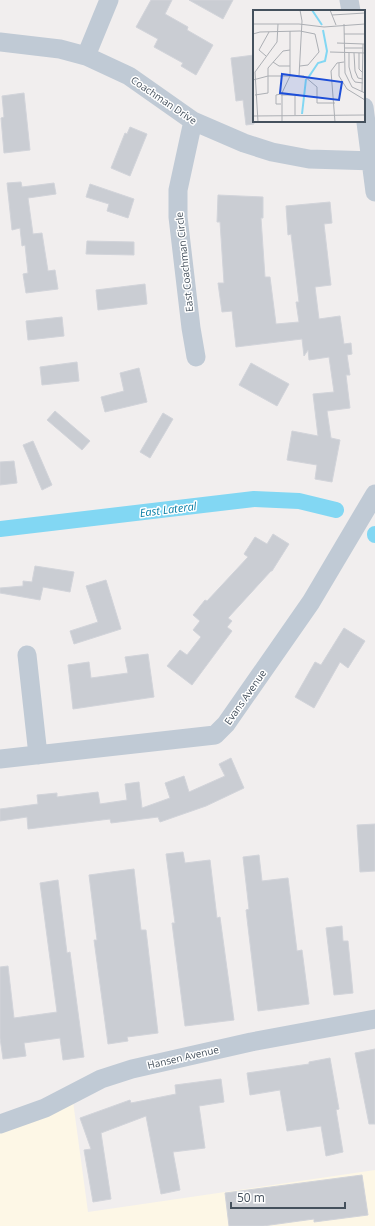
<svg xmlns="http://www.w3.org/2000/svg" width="375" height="1226" font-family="'Open Sans',sans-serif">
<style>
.commercial{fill:#fdf7e6}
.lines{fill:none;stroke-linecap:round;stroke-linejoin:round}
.canal{stroke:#82d7f3;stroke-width:16}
.building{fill:#cacdd3;stroke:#d2d4da}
.minor{stroke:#c0cad5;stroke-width:19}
.labels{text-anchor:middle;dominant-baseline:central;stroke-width:3;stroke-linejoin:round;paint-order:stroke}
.street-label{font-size:10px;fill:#45515d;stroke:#fff}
.water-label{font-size:11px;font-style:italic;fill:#037ca4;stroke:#fff}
.inset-river{fill:none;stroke:#82d7f3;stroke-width:2}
.inset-road{fill:none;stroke:#acafb4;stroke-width:1}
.view{fill:#1d4ed8;fill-opacity:0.15;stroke:#1d4ed8;stroke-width:2}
.inset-edge{fill:none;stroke:#45515d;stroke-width:2}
</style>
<rect width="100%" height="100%" fill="#f1eeee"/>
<path class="commercial" d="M72 1094 88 1212 375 1170V1226H0V1124Z"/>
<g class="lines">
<path class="canal" d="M0 529 254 499 299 501 336 510
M375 534V535"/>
</g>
<path class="building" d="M151 0H172L165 14 188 27 187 30 213 45 196 75 181 66 183 63 154 47 158 39 136 27Z
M189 0H233L223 19Z
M254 55V124L246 125 243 100 236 101 231 58Z
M24 93 30 150 4 153 1 118 4 117 2 96Z
M130 127 147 134 130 176 111 168 125 133 127 134Z
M21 182 22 187 54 183 56 194 28 198 33 234 42 233 48 271 55 270 58 289 26 293 23 274 28 273 25 245 22 246 20 228 12 230 7 183Z
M90 184 134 199 128 218 107 211 109 204 86 197Z
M218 195 263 197V218H261L265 277H270L276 324 299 322 296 302H299L291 234 288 235 286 206 330 202 332 223 324 224 331 285 315 287 319 319 340 316 344 344 351 343 352 354 347 355 350 375H346L350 408 327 411 331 438 340 440 332 482 315 479 317 465 287 460 292 431 318 436 313 394 334 392 329 357 309 360 308 350 304 356 302 339 236 347 232 311 222 312 218 283H224L220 222H217Z
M87 241 134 242V255L86 254Z
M145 284 147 304 98 310 96 290Z
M62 317 64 336 28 340 26 321Z
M77 362 79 381 42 385 40 367Z
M251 363 289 384 277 406 239 385Z
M139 368 147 402 105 412 101 397 124 391 120 373Z
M55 411 90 441 82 450 47 420Z
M163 413 173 419 150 458 140 452Z
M33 441 52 485 42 490 23 445Z
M14 461 17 483 0 485V462Z
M273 534 289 544 272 571H271L228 618 232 621 227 627 232 631 192 685 167 666 180 650 187 655 201 637 193 630 200 621 193 615 205 600 207 601 248 557 244 554 255 537 267 544Z
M35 566 74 572 70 592 43 587 40 600 0 593V588L23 586V581L32 582Z
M106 580 121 629 74 644 70 631 98 622 86 586Z
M344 628 365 641 348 668 340 662 314 708 295 697 315 662 321 665Z
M148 654 154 697 73 709 68 665 89 662 91 678 128 673 125 657Z
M231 758 244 788 206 806 160 822 158 817 111 823 110 819 28 829 27 817 0 821V809L38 804 37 795 57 793V797L98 792 100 804 127 800 125 784 139 782 142 808 170 798 165 783 184 776 189 792 225 776 219 764Z
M375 824V871L360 872 357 825Z
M183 852 185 863 210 860 217 918 220 917 234 1020 185 1026 172 923H175L166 854Z
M259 855 262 881 288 878 297 951 302 950 309 1004 258 1011 246 910 249 909 243 857Z
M134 869 141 930H146L158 1033 127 1037 128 1041 108 1044 94 940H97L89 875Z
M58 880 67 953 70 952 84 1057 63 1060 60 1038 24 1043 26 1056 3 1059 0 1038V967L8 966 14 1018 57 1012 40 883Z
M342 926 343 941H348L353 993 334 995 326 928Z
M375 1049V1124H369L355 1053Z
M330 1058 339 1109 336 1110 343 1152 326 1156 321 1126 287 1131 280 1090 250 1095 247 1073 309 1064V1062Z
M221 1079 224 1102 199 1106 205 1148 173 1152 180 1190 161 1194 146 1116 101 1133 111 1199 93 1202 84 1150 91 1149 80 1118 130 1100 131 1103 176 1094 175 1085Z
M362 1175 368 1215 314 1222V1219L263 1226H229L225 1193Z"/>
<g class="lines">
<path class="minor" d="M349 0 351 11
M0 42 60 49 86 56 129 76 193 121 244 143 272 152 309 159 375 161
M86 56 109 0
M364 107 375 192
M193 121 178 190V217L191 328 196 357
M27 655 38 755
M0 759 215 735 226 724 311 602 375 494
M0 1124 45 1108 101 1079 132 1069 251 1042 375 1019"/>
</g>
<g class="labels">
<g class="street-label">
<text transform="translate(164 100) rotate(34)">Coachman Drive</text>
<text transform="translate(184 262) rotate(-96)">East Coachman Circle</text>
<text transform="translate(245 697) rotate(-55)">Evans Avenue</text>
<text transform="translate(183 1057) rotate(-13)">Hansen Avenue</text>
</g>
<g class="water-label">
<text transform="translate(168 509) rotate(-7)">East Lateral</text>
</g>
</g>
<g transform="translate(253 10)">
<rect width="112" height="112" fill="#f1eeee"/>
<path class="inset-river" d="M59 0 69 15M55 68 65 53 72 51 74 41 70 20M49 104 53 69"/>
<path class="inset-road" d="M77 0 83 15M79 5 112 3M0 14H46L71 17 112 14M91 14 92 63 99 77 112 83M0 24 7 22 47 21 62 24 66 42 55 55 47 56M91 24H112M84 33 111 34M91 38H110M77 42 112 43M96 43V57L99 68 102 72 110 73M101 43 102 61 105 68 110 69M106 43V59L110 63M13 46 6 40 16 22M20 52 26 56H37M86 53V66L94 79 112 90M46 66 49 11 47 0M0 70 15 66H51L64 77V93H82M109 82 110 34M2 85 15 83V58L30 41 37 40M28 85H46M42 86V105M28 94H23V85L28 84M0 106 112 105M5 112 2 62 24 32 25 14M29 112V83L37 66V21M82 112 78 61 84 53 91 52"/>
<path class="view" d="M29 64 89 72 86 90 27 83Z"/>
<rect width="112" height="112" class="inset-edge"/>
</g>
<path d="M231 1202v6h114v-6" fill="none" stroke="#45515d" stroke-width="2"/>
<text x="237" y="1202" font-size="12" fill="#45515d" stroke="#ffffff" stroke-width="3" paint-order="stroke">50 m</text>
</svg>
